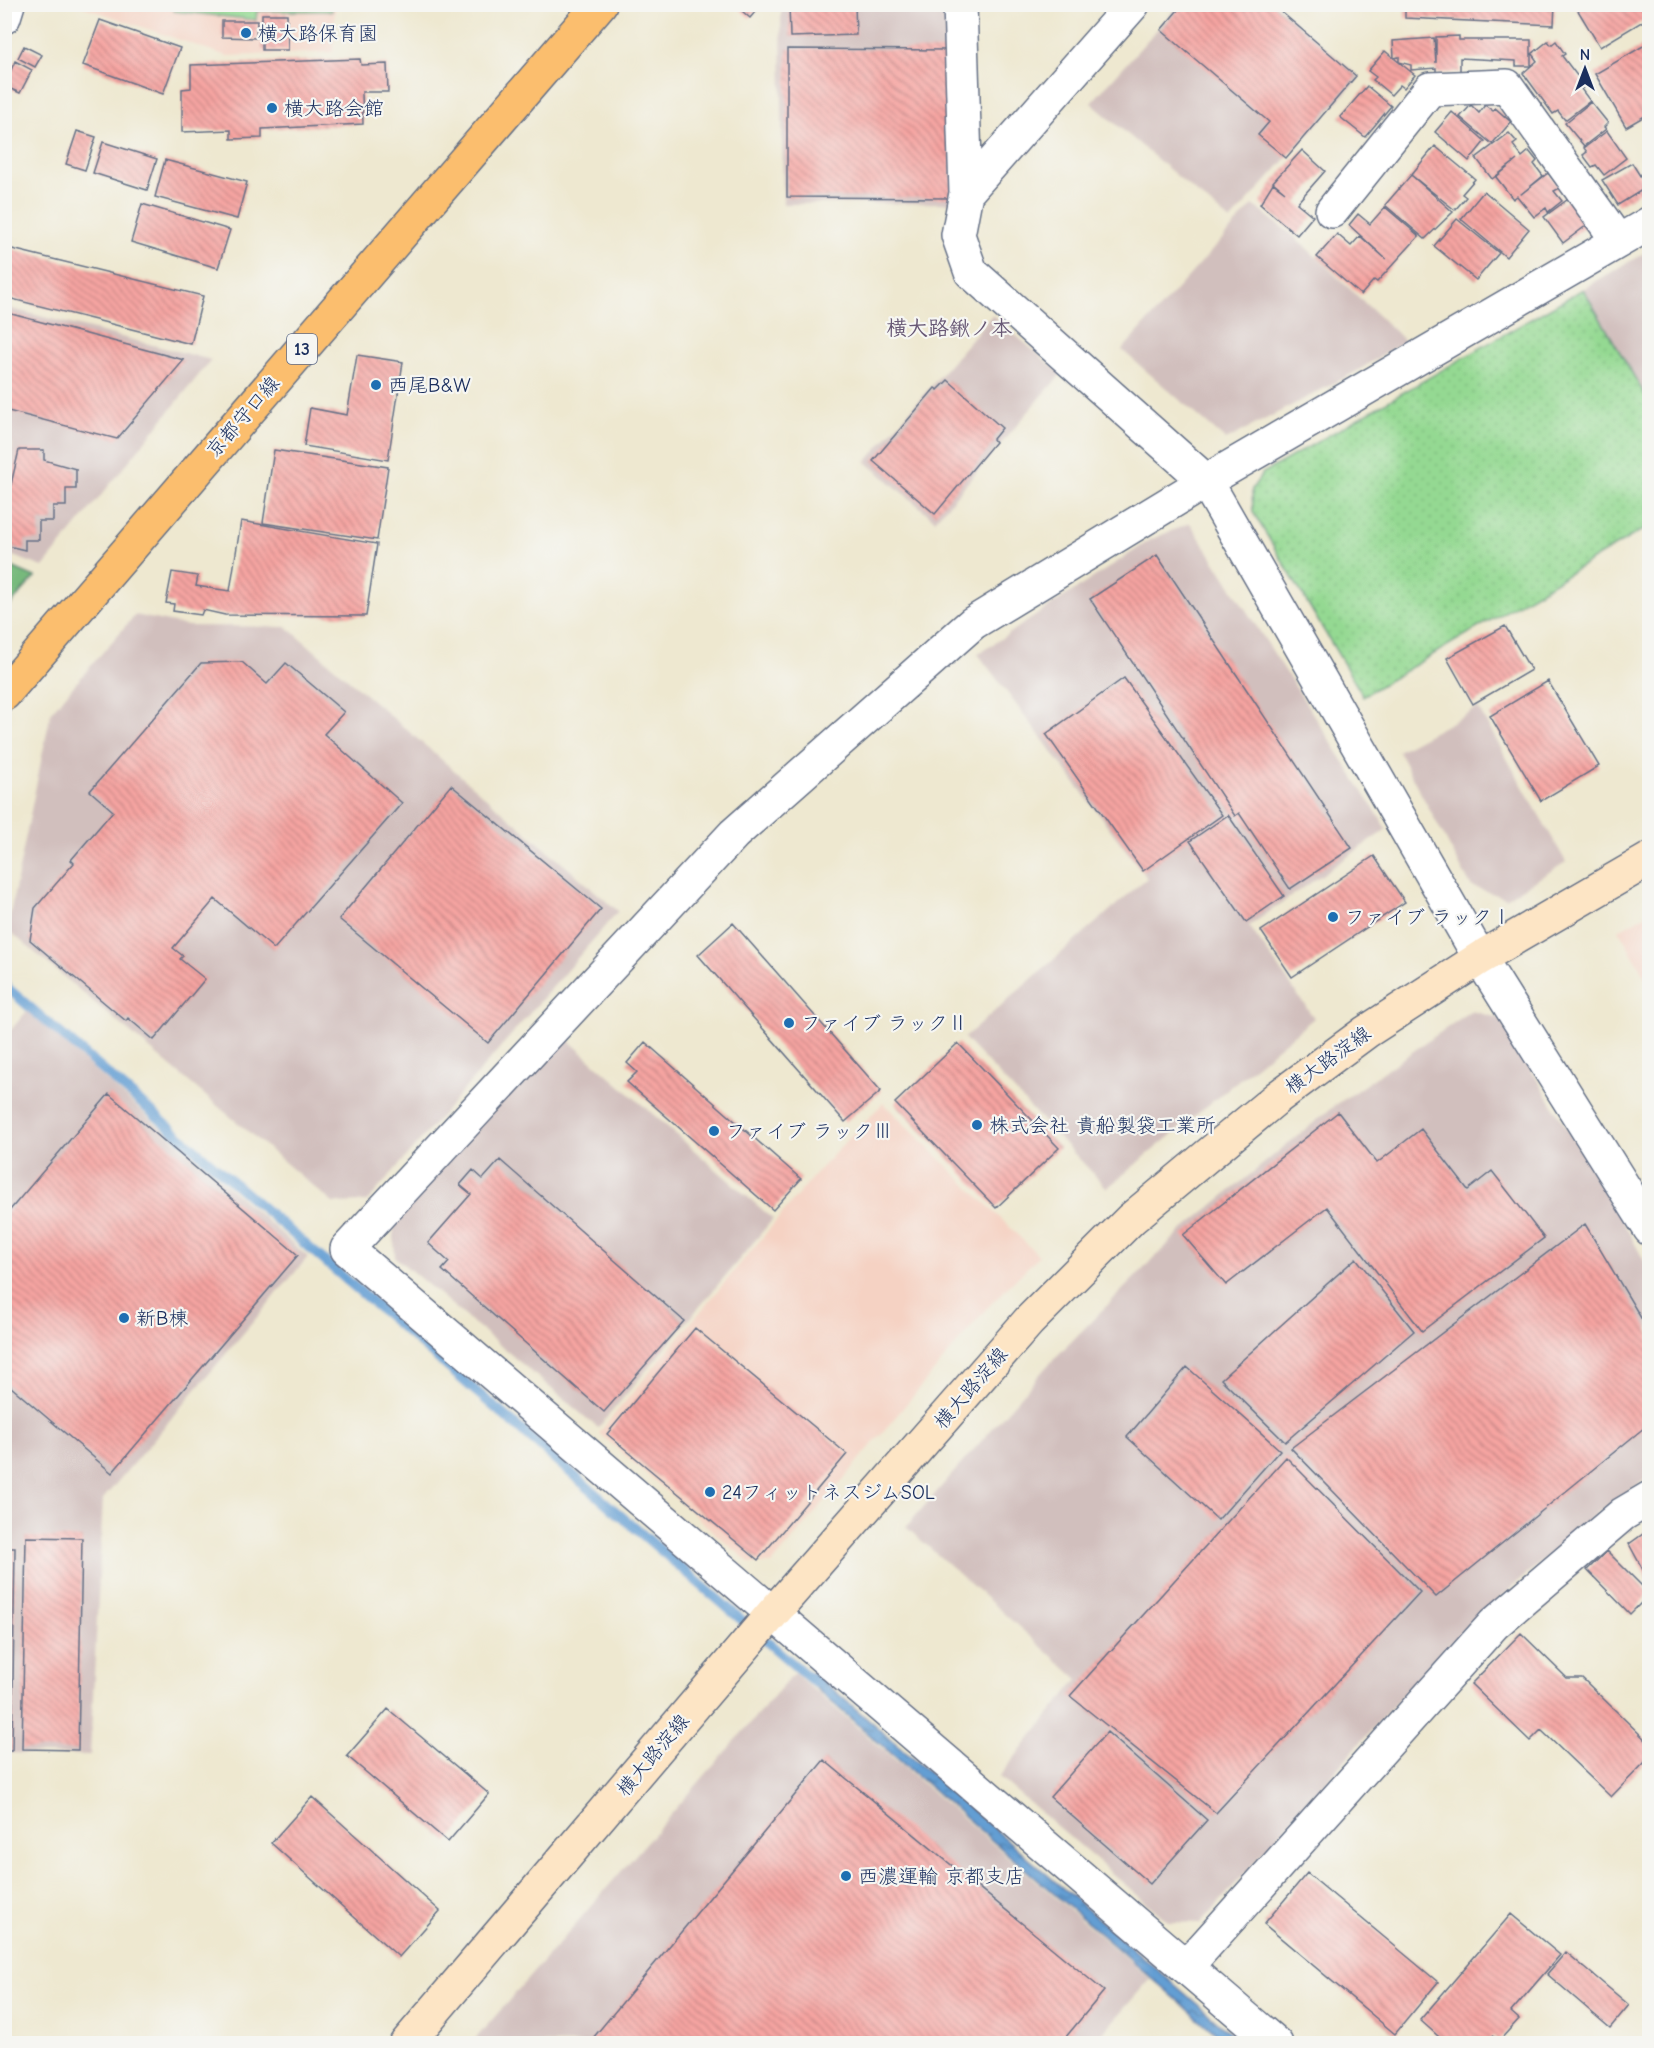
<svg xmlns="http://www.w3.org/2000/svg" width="1654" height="2048" font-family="'Comic Neue','Klee One',sans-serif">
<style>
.built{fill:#f5d2c3}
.industrial{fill:#d1bfbd}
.grass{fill:url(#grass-dots);stroke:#588478;stroke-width:1.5}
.forest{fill:url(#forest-firs);stroke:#49746d;stroke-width:1.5}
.green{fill:#94d992;stroke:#588478;stroke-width:1.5}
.water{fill:url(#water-ripples);stroke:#3f6698;stroke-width:1.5}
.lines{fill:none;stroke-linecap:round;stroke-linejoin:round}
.stream{stroke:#639ed3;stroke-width:10}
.building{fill:url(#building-back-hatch)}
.street-casing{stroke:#657086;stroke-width:36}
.secondary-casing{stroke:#657086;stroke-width:36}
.primary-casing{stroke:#657086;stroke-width:36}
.street{stroke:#fff;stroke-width:33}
.secondary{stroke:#fde5c5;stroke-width:33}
.primary{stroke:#fbbe6e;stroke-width:33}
.poi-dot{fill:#1f6fb2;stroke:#f6f6f2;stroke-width:2}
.labels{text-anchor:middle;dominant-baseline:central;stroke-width:4.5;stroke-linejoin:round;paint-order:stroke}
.shield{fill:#f6f6f2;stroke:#5d6b8a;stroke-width:1.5}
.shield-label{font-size:18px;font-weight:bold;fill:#1b2f5e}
.poi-label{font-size:20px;fill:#1b2f5e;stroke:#f6f6f2;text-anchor:start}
.street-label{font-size:20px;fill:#1b2f5e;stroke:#f6f6f2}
.neighbourhood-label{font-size:21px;font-weight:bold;fill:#685875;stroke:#f6f6f2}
</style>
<defs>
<pattern id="grass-dots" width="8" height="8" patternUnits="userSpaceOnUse" patternTransform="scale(1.5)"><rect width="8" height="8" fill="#94d992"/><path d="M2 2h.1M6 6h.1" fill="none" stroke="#7fbb80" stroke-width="1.8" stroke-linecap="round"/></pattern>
<pattern id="forest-firs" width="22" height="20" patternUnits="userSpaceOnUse" patternTransform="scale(1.5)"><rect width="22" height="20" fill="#77b97c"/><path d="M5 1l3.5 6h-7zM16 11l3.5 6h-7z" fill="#619769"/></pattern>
<pattern id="water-ripples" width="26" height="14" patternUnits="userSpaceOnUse" patternTransform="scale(1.5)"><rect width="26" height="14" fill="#639ed3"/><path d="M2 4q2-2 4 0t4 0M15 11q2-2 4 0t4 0" fill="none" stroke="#5181ae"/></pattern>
<pattern id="building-back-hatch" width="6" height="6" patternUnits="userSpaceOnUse" patternTransform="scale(1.5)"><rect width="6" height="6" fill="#f6a4a1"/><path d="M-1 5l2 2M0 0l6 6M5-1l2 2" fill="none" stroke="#c68686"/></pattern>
</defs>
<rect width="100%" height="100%" fill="#f6f6f2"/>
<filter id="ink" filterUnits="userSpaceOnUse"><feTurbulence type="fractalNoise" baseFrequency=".0167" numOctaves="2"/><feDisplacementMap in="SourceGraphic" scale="12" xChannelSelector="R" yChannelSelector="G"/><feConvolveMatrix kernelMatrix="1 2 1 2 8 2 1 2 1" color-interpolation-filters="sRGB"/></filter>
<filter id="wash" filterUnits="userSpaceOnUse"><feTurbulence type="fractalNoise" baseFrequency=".008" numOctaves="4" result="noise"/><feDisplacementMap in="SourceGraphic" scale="24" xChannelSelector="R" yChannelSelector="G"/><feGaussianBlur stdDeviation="1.35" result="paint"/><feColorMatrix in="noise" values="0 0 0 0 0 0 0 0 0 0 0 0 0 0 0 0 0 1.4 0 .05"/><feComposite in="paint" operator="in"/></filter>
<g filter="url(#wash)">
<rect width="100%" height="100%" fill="#eee8d0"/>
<path class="built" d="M78 5H335L333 52 227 56Z
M1649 913V984L1619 930Z
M883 1103 1039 1256 987 1308 772 1564 750 1563 599 1433 817 1172Z"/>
<path class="industrial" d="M781 5H954L955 203 783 204Z
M1179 5H1276L1360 77 1230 221 1091 103Z
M1253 205 1296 238 1405 341 1357 371 1226 440 1122 350Z
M1649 250V402L1583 289Z
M4 307 211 360 43 567 5 553V477L13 444 5 442Z
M992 315 1061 374 935 520 866 462Z
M1190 523 1387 829 1249 926 1314 1018 1107 1188 964 1038 1147 878 978 654 1152 539Z
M135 615 188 626 287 627 618 911 367 1202 333 1203 7 929 51 712Z
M1478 708 1566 862 1506 898 1471 886 1398 751Z
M27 1011 308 1257 103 1499 90 1755 5 1753 4 1038Z
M1471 1011 1499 1018 1612 1201 1649 1270V1477L1599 1511 1469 1625 1428 1666 1201 1923 1169 1922 999 1777 1078 1679 906 1527 1048 1365 1180 1232 1333 1107Z
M560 1033 773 1219 598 1428 395 1257 393 1220Z
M794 1673 1150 1979 1094 2043 471 2044Z"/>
<path class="grass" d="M1583 289 1649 402V526L1363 696 1253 512 1252 489 1263 473Z"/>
<path class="forest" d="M5 564 35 577 5 611Z"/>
<path class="green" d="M175 5 331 4 332 11H257L256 20 174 11Z"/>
<path class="water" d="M798 1673H814L1242 2043H1227Z"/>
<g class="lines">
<path class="stream" d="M4 985 815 1683"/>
</g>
<g id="blocks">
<path class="building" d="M734 4H762L750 18Z
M789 4H855L856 35 790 37Z
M1183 4H1272L1356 76 1286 158 1258 135 1269 122 1161 30Z
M1405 4H1555L1554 25 1405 18Z
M1574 4H1646L1650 17 1600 47Z
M262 14H287L288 50H262Z
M100 20 180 48 163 94 83 65Z
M222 21H257L256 38 222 37Z
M1459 36V40H1531V66H1516V61L1460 58V72L1436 73V68L1411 70V65L1399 62V57L1394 58 1393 41 1434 38 1436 63V37Z
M1548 41 1551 45 1556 41 1565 54 1562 56 1585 86 1581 89 1590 101 1565 120 1558 111 1553 114 1523 73 1537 61 1532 54Z
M1650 42V113L1626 127 1595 74Z
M24 46 42 55 35 67 18 58Z
M787 49 951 50V198L787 197Z
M1385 51 1415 75 1404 88 1400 85 1391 95 1373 80 1376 77 1368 71Z
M360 59 361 65 387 64 388 92H362L363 124 262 129V138L231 139V130L182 132V89L191 88V65Z
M15 61 32 70 20 93 4 86Z
M1367 86 1391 106 1365 137 1340 117Z
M1591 102 1608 123 1604 127 1606 129 1584 146 1565 123Z
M1471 105 1479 113 1485 105 1493 111 1495 108 1511 122 1492 144 1460 117Z
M1452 112 1485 141 1469 161 1435 132Z
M77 131 96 137 85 170 66 164Z
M1607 131 1626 158 1604 175 1596 165 1592 167 1583 155 1587 152 1584 148Z
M1509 133 1517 142 1513 145 1522 157 1529 151 1537 161 1534 164 1543 176 1520 195 1548 173 1560 188 1554 191 1562 201 1548 212 1546 208 1534 217 1517 196 1513 199 1496 177 1517 160 1492 179 1476 158Z
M103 142 157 159 147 190 93 173Z
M1435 146 1475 179 1462 194 1466 197 1455 210 1411 175Z
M1302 150 1325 171 1297 203 1313 216 1297 235 1260 204 1273 183 1285 192 1273 182Z
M165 160 247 182 237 219 155 197Z
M1632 163 1647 187 1618 205 1602 180Z
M1411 175 1453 212 1425 239 1385 205Z
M1484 191 1529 229 1506 257 1461 219Z
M1571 197 1587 225 1563 243 1544 217Z
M142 204 230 230 218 268 131 242Z
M1385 207 1419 236 1377 282 1374 280 1361 295 1317 257 1337 234 1351 246 1360 236 1386 259 1349 225 1358 214 1370 224Z
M1457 219 1499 253 1476 280 1434 246Z
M4 247 203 296 191 344 4 297Z
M4 312 184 360 117 439 4 410Z
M357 355 403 362 388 460 304 446 310 408 347 415Z
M948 380 1002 428 993 439 995 442 935 514 873 461 935 388 938 390Z
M19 450H44V460L76 469V489H66V506H53V521H39V540H25V550L4 545V514Z
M274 450 388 467 377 540 263 523Z
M241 521 377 544 366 616 225 615 203 610 201 615 173 611 174 604 166 603 172 572 198 576 196 586 230 591Z
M1157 555 1352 848 1290 889 1239 813 1235 816 1090 599Z
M1505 626 1531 670 1473 704 1447 658Z
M242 662 267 684 286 663 344 712 324 734 402 803 274 949 215 899 173 948 183 956 180 959 205 979 154 1040 128 1018 126 1021 30 940 35 908 74 863 71 860 113 811 90 791 201 663Z
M1124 678 1222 815 1143 871 1046 734Z
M1548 681 1599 766 1541 801 1490 716Z
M451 785 601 909 488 1043 339 919Z
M1228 815 1284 896 1246 922 1190 841Z
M1374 856 1405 902 1292 977 1261 931Z
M733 923 881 1091 845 1122 698 955Z
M645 1042 801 1179 773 1210 627 1082 637 1072 627 1063Z
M958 1043 1059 1148 996 1208 895 1103Z
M109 1094 298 1255 112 1473 4 1381V1217Z
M1338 1112 1377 1163 1421 1129 1468 1190 1492 1171 1544 1238 1422 1331 1327 1207 1226 1285 1183 1235Z
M500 1160 684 1321 604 1412 442 1270 449 1262 428 1243 471 1194 460 1185 473 1170 483 1179Z
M1585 1224 1650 1333V1423L1436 1597 1291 1448Z
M1356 1258 1414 1331 1285 1442 1221 1379Z
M695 1328 847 1454 758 1560 607 1434Z
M1187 1367 1280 1450 1218 1520 1127 1437Z
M1286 1457 1420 1592 1216 1813 1070 1696Z
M4 1521H7V1548H15L12 1751H4Z
M1650 1529V1583L1629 1544Z
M26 1537 82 1538 78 1750 22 1749Z
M1607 1551 1650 1594 1630 1614 1587 1570Z
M1521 1633 1567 1678H1582L1650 1744V1757L1611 1797 1541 1730 1530 1741 1471 1684Z
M388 1709 489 1794 448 1842 347 1756Z
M1107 1732 1207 1820 1150 1884 1050 1797Z
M824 1760 1104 1991 1060 2044H588Z
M312 1797 440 1911 399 1957 271 1843Z
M1307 1873 1438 1982 1395 2034 1264 1924Z
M1511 1914 1560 1955 1511 2012 1519 2019 1499 2041 1493 2036 1486 2044H1447L1420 2020Z
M1566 1952 1629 2005 1610 2028 1547 1974Z"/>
</g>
</g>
<g filter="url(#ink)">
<use href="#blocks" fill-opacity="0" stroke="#657086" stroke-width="1.5"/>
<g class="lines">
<defs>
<path id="street" d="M960 4 966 193
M1133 4 966 193 958 235 971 272 1206 481 1480 958 1650 1229
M4 17 8 4
M1332 211 1430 89 1507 86 1618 241
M1186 1967 1494 1624 1623 1514 1650 1498
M1276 2044 347 1249 734 834 973 623 1206 481 1650 223"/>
<path id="secondary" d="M406 2044 772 1614 1029 1321 1131 1219 1278 1097 1366 1032 1480 958 1650 859"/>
<path id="primary" d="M4 694 600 4"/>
</defs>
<use href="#street" class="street-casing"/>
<use href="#secondary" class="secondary-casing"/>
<use href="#primary" class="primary-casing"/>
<use href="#street" class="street"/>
<use href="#secondary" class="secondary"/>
<use href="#primary" class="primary"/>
</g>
</g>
<g class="poi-dot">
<circle cx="246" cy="33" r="6"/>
<circle cx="272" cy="108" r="6"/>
<circle cx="376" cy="385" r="6"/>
<circle cx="1333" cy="917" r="6"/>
<circle cx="789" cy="1023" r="6"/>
<circle cx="977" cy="1125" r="6"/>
<circle cx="714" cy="1131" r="6"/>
<circle cx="124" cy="1318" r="6"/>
<circle cx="710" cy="1492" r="6"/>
<circle cx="846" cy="1876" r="6"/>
</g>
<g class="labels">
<rect class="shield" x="287" y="334" width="30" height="30" rx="4.5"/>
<g class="shield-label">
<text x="302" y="349">13</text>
</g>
<g class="poi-label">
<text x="258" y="33">横大路保育園</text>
<text x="284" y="108">横大路会館</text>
<text x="388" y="385">西尾B&amp;W</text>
<text x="1345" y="917">ファイブ ラックⅠ</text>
<text x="801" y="1023">ファイブ ラックⅡ</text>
<text x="989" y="1125">株式会社 貴船製袋工業所</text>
<text x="726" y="1131">ファイブ ラックⅢ</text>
<text x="136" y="1318">新B棟</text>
<text x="722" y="1492">24フィットネスジムSOL</text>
<text x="858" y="1876">西濃運輸 京都支店</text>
</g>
<g class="street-label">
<text transform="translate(243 417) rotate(-49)">京都守口線</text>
<text transform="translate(1328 1060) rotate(-36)">横大路淀線</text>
<text transform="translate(971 1388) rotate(-49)">横大路淀線</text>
<text transform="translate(653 1755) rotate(-50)">横大路淀線</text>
</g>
<g class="neighbourhood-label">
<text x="949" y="328">横大路鍬ノ本</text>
</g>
</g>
<rect width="1654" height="2048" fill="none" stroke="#f6f6f2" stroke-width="24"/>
<g transform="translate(1585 69)" stroke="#f6f6f2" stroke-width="4.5" paint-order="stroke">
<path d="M0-4.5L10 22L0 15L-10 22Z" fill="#1b2f5e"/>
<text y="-9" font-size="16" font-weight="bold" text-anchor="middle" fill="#1b2f5e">N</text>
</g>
</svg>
